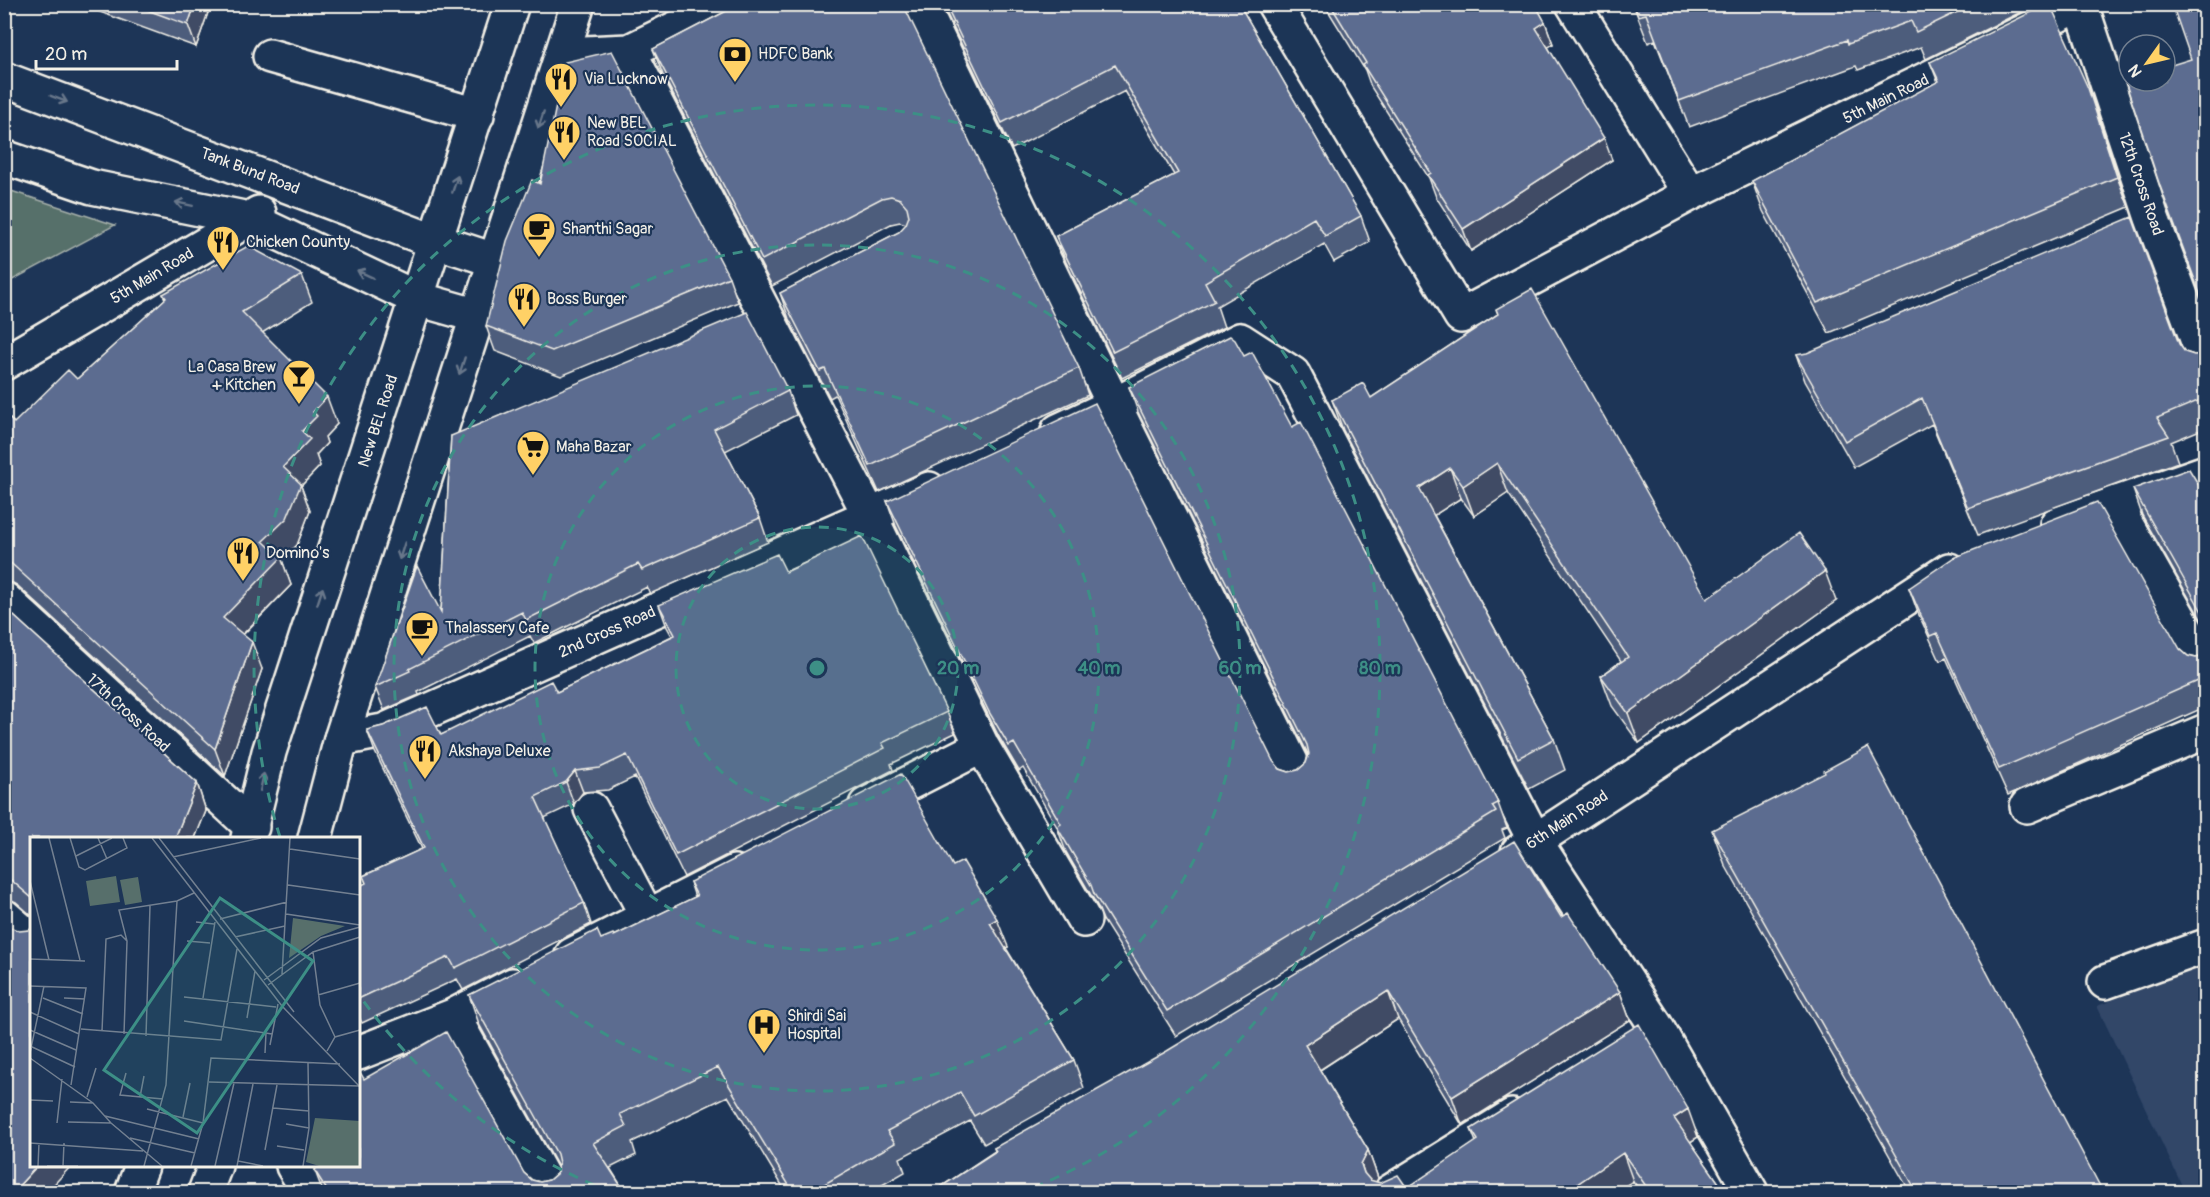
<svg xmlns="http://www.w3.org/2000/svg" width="2210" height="1197" font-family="Pangolin,sans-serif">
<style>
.built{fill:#304668}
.green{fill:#576f6b;stroke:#a6b0aa;stroke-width:1.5}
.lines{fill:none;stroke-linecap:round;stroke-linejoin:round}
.minor-casing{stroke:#f4f1e8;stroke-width:38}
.major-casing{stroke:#f4f1e8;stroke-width:38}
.minor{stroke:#1d3557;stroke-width:33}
.major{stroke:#1d3557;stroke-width:33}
.wall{fill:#4e5d7c;stroke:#f4f1e8;stroke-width:1.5}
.shaded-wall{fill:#404c65;stroke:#f4f1e8;stroke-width:1.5}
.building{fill:#5b6c90;stroke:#f4f1e8;stroke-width:1.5}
.oneway{stroke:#68778a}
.ring{fill:none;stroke:#3d8f86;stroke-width:3;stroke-dasharray:10 8}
.labels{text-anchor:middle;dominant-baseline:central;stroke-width:4.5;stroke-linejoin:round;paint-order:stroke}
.poi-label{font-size:16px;fill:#f4f1e8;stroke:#1d3557;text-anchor:start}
.street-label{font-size:16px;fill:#f4f1e8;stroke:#1d3557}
.inset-road{fill:none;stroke:#738091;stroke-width:1.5}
.view{fill:#3d8f86;fill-opacity:0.15;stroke:#3d8f86;stroke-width:3}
.inset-edge{fill:none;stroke:#f4f1e8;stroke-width:3}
.centre{fill:#3d8f86;stroke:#1d3557;stroke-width:3}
.ring-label{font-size:18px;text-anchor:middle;font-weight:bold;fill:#3d8f86;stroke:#1d3557;stroke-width:4.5;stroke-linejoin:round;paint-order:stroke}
</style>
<rect width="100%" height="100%" fill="#1d3557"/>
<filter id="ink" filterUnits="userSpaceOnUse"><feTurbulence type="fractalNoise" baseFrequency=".0167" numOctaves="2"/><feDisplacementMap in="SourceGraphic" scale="12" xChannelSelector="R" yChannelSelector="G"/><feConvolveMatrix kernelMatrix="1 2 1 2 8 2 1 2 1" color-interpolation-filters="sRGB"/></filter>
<g filter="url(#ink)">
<path class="built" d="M2205 965V1192H2185L2097 1006Z"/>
<path class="green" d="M5 189 115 225 5 284Z"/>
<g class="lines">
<defs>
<path id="minor" d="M921 4 1114 405 1299 778
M1274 4 1461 316 1690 194 2081 4
M1573 4 1690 194
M2081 5 2152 218 2206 363
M629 51 870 516 982 746 1084 920
M563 54 629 51 726 4
M270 56 477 115
M4 79 420 236 497 261
M4 157 92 187 249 219 418 299 478 316
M4 363 259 213
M1058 431 1114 405 1240 340 1293 374 1535 841 1656 1026 1751 1192
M2114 503 2206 665
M2057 524 2206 472
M4 599 252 827
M341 739 383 731 929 489
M866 805 982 746
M2027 806 2206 731
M591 809 647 916
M1518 852 1949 570
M4 916 32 940
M572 955 735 872
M2105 982 2206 946
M453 1016 551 1192
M358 1053 453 1016 513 985
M293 1166 309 1192
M1390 1192 1512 1116"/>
<path id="major" d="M248 838 269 752 512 4
M315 838 341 739 578 4
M132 1192 142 1166
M205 1192 215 1166"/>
</defs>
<use href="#minor" class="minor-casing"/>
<use href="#major" class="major-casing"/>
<use href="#minor" class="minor"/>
<use href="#major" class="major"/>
</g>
<path class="wall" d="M95 4H211L196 47 97 11Z
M740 4 1079 368 1088 395 879 492 835 395 830 398 789 319 780 293 899 232 907 224 900 222 891 224 772 286 663 75 653 49Z
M942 4H1239L1361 216 1370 242 1334 262 1324 244 1217 306 1224 327 1122 378 1066 262 1056 236 1174 175 1125 91 1012 149Z
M1324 4H1535L1545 22 1553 44 1548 47 1612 160 1471 251 1436 197 1429 178 1371 87 1365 70Z
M1633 4H2037L1926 59 1921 47 1858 70 1856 66 1689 127 1655 40 1648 43Z
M1930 62 2099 119 2129 207 1829 333 1763 211 1752 181 1938 82Z
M302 275 312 302 262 333 337 424 325 437 327 443 316 455 320 466 301 486 310 511 297 545 282 560 291 585 243 635 262 669 225 776 17 585 9 581H4V413L14 423 77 379 165 299 163 294Z
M729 277 738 302 561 376 495 351 486 326Z
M1496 309 1707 599 1836 601 1639 743 1612 706 1601 676 1621 661 1508 493 1474 516 1461 498 1434 515 1554 739 1565 770 1529 789 1343 430 1332 400 1371 398 1498 314Z
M2179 344 2185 352 2194 355 2204 354 2205 353V428L2171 442 2178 462 1978 535 1932 424 1854 467 1805 381 1796 355Z
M1244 356 1292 427 1498 803 1507 828 1502 830 1505 838 1176 1036 1103 920 1098 907 1066 852 1057 827 1023 768 1019 771 999 737 896 526 887 501 1273 761 1280 769 1289 772 1298 770 1306 763 1308 754 1138 412 1129 387Z
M788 391 796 415 725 451 760 518 768 542 650 594 647 587 534 643 530 636 418 692 419 695 384 710 375 687 441 612 451 436Z
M2133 489 2205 495V626L2142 515Z
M786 572 947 712 955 733 891 764 893 770 684 877 635 777 608 790 583 792 574 804 544 818 584 903 591 924 463 990 457 979 362 1023 358 1015V887L366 883 363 876 422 849 375 752 367 730 383 726 441 735 557 692 672 636 667 627 659 605Z
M1909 588 2180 649 2188 656 2196 658 2205 656V707L2008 795 1946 658 1940 661 1918 613Z
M4 607 197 783 206 811 195 838H32V916L16 902 7 898H4Z
M1712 830 2103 1192H1910L1725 865Z
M953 866 1008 947 1006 948 1074 1060 1084 1088 984 1144 970 1121 900 1158 905 1172 870 1192H786L728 1096 632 1142 636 1155 610 1168 625 1192H323L315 1171 316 1168 315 1166H358L364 1079 524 1173 532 1180 540 1182 549 1180 557 1173 558 1167 479 1024 469 995 601 939 614 936 695 897 690 882Z
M1561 917 1620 992 1630 1020 1462 1125 1398 1019 1320 1070 1368 1150 1378 1178 1376 1182 1407 1188 1476 1142 1471 1129 1698 1137 1690 1142 1721 1186 1723 1192H1641L1633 1181 1616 1192H937L936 1190 995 1151 994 1148Z"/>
<path class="shaded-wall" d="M195 4H211L196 47 188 25Z
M1545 22 1553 44 1544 50 1536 28Z
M2088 88 2099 119 2129 207 2117 177Z
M1604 138 1612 160 1471 251 1463 229Z
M327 397 337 424 325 437 327 443 316 455 320 466 301 486 310 511 297 545 282 560 291 585 232 645 223 618 263 541 283 467 313 412Z
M1497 463 1508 493 1474 516 1463 486Z
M1450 468 1461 498 1430 518 1419 488Z
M1825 571 1836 601 1639 743 1628 713Z
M252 642 262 669 225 776 215 749Z
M575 771 583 792 574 804 566 782Z
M197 783 206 811 195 838H175Z
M997 919 1008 947 1000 951 990 923Z
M1388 991 1398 1019 1315 1073 1305 1045Z
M1620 992 1630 1020 1462 1125 1452 1097Z
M1688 1109 1698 1137 1684 1146 1674 1118Z
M1368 1150 1378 1178 1371 1192 1364 1173 1361 1164Z
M1623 1153 1633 1181 1616 1192H1565Z
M37 1166H71L47 1192H13Z
M1721 1186 1723 1192H1712Z"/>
<path class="building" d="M131 4H195L188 25Z
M740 4H903L1079 368 870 466 825 369 820 371 780 293 899 232 906 224 909 216 907 207 900 199 891 196 882 198 762 260 653 49Z
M945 4H1239L1361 216 1325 236 1314 218 1205 282 1215 301 1113 352 1056 236 1178 173 1115 65 1002 123Z
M1330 4H1535L1545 22 1536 28 1604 138 1463 229 1428 175 1431 173 1363 65 1366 63Z
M1634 4H1974L1916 32 1911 21 1848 44 1847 40 1679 101 1646 14 1638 16Z
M2048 4H2050L2088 88 2117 177 1817 303 1752 181 1939 81 1930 62Z
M2172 4H2205V307L2160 186 2125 81 2129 79V81H2165V67L2191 59Z
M612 51 729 277 552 351 486 326 507 241 532 180 540 184 565 62Z
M2132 217 2179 344 2185 352 2194 355 2204 354 2205 353V398L2157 418 2169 436 1968 508 1922 398 1845 441 1796 355 1807 353Z
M248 246 302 275 242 312 327 397 313 412 317 416 302 431 310 439 283 467 301 484 287 518 263 541 281 558 223 618 252 642 215 749 4 557V413L14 423 68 370 77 379 166 298 163 294Z
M1532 289 1707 599 1799 533 1825 571 1628 713 1601 676 1628 657 1497 463 1463 486 1450 468 1419 488 1554 739 1518 758 1332 400 1363 383 1371 398 1498 314 1496 309Z
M747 312 788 391 714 429 760 518 642 570 638 564 526 620 522 612 409 669 410 671 375 687 417 566 441 612 451 436Z
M1230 336 1235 340 1244 356 1252 352 1292 427 1301 422 1498 803 1492 806 1496 812 1167 1011 1094 894 1091 885 1057 827 1061 824 1014 743 1009 746 989 712 887 501 1095 403 1273 761 1280 769 1289 772 1298 770 1306 763 1309 754 1307 745 1129 387Z
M2189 469 2205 495V617L2133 489Z
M2097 502 2180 649 2188 656 2196 658 2205 656V678L1999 769 1937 633 1930 636 1909 588 1953 558Z
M862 536 947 712 882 743 885 748 676 855 627 755 600 768 575 771 566 782 535 797 584 903 455 968 449 957 358 999V887L366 883 363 876 424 848 367 730 383 726 427 707 441 735 551 681 557 692 675 635 659 605 777 554 786 572Z
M4 607 197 783 175 838H32V898L4 874Z
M1868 747 2103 1192H1917L1712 830 1825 773 1824 771Z
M901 774 953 866 963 861 997 919 990 923 1074 1060 974 1116 960 1092 887 1131 895 1143 811 1192H793L718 1067 620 1114 626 1126 593 1143 625 1192H328L315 1171 317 1166H358V1073L360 1072 364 1079 446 1032 524 1173 532 1180 540 1182 549 1180 557 1173 559 1163 557 1154 469 995 597 930 601 939 613 934 614 936 697 896 690 882Z
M1514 841 1561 917 1568 913 1620 992 1452 1097 1388 991 1305 1045 1368 1150 1361 1164 1364 1173 1370 1180 1380 1183 1398 1175 1407 1188 1478 1140 1471 1129 1639 1024 1688 1109 1674 1118 1721 1186 1712 1192H1650L1623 1153 1565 1192H937L936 1190 996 1151 994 1148 1167 1051Z
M4 922 10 927 19 931 29 930 32 928V1166H37L13 1192H4Z"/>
<defs><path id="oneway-shaft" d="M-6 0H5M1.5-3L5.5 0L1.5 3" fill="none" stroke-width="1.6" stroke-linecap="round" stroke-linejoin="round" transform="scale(1.5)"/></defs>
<g class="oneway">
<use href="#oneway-shaft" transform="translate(59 99) rotate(21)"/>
<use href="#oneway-shaft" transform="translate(541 120) rotate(108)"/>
<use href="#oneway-shaft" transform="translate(455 184) rotate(-72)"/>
<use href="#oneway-shaft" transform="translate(184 204) rotate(-168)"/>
<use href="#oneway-shaft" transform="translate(365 274) rotate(-155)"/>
<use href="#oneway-shaft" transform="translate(462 366) rotate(108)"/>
<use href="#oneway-shaft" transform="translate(402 551) rotate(108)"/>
<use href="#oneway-shaft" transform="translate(320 596) rotate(-72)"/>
<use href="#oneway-shaft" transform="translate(262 782) rotate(-78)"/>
</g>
</g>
<circle cx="817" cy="668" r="141" fill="#3d8f86" fill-opacity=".12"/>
<g class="ring">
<circle cx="817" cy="668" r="141"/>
<circle cx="817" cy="668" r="282"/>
<circle cx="817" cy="668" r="423"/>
<path d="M611 1192A563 563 0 0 1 359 995M280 837A563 563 0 1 1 1023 1192"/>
</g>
<defs>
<symbol id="bank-pin" viewBox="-11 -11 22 30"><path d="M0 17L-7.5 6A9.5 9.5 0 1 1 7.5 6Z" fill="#ffd166" stroke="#1d3557"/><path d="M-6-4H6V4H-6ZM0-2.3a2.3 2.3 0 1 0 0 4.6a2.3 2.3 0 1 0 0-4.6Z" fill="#111"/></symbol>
<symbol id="restaurant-pin" viewBox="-11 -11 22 30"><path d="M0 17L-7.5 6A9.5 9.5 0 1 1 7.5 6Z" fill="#ffd166" stroke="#1d3557"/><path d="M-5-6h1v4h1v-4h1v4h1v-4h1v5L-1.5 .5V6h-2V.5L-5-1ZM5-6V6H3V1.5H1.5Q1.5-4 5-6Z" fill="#111"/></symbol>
<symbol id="cafe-pin" viewBox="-11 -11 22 30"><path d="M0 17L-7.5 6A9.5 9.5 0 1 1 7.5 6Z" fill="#ffd166" stroke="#1d3557"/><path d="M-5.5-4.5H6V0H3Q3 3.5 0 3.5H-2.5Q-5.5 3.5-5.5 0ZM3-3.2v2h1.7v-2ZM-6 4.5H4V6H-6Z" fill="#111"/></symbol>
<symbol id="bar-pin" viewBox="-11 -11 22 30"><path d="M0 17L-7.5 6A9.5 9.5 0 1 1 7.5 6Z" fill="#ffd166" stroke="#1d3557"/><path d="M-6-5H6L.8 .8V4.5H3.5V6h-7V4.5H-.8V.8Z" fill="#111"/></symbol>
<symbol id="supermarket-pin" viewBox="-11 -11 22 30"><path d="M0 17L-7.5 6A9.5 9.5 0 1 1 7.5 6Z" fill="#ffd166" stroke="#1d3557"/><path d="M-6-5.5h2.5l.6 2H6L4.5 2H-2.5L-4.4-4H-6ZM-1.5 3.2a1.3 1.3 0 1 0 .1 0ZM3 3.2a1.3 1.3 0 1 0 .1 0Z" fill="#111"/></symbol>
<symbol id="hospital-pin" viewBox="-11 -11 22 30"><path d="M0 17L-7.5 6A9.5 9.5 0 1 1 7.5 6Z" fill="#ffd166" stroke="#1d3557"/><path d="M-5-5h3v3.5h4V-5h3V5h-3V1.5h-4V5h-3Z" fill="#111"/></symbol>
</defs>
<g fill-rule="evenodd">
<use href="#bank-pin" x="716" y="35" width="38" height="52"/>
<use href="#restaurant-pin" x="542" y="60" width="38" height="52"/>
<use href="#restaurant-pin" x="545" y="113" width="38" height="52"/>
<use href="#cafe-pin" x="520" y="210" width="38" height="52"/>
<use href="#restaurant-pin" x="204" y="223" width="38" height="52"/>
<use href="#restaurant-pin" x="505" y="280" width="38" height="52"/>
<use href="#bar-pin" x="280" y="357" width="38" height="52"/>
<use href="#supermarket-pin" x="514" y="428" width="38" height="52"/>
<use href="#restaurant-pin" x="224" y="534" width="38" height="52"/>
<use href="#cafe-pin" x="403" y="609" width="38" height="52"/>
<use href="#restaurant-pin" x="406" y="732" width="38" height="52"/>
<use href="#hospital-pin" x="745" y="1006" width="38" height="52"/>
</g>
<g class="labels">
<g class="poi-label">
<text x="758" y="54">HDFC Bank</text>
<text x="584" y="79">Via Lucknow</text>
<text x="587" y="123">New BEL<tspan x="587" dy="18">Road SOCIAL</tspan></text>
<text x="562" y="229">Shanthi Sagar</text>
<text x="246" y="242">Chicken County</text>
<text x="547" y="299">Boss Burger</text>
<text x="276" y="367" text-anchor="end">La Casa Brew<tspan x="276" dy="18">+ Kitchen</tspan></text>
<text x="556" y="447">Maha Bazar</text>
<text x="266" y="553">Domino's</text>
<text x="445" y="628">Thalassery Cafe</text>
<text x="448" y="751">Akshaya Deluxe</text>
<text x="787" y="1016">Shirdi Sai<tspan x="787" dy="18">Hospital</tspan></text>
</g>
<g class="street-label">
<text transform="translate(1886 99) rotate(-26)">5th Main Road</text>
<text transform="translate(250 171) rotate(21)">Tank Bund Road</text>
<text transform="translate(2141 184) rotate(71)">12th Cross Road</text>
<text transform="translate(152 276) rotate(-31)">5th Main Road</text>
<text transform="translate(378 421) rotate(-72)">New BEL Road</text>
<text transform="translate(607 632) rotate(-24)">2nd Cross Road</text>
<text transform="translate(128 713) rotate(43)">17th Cross Road</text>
<text transform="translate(1567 820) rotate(-33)">6th Main Road</text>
</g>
</g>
<g transform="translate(30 837)">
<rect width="330" height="330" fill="#1d3557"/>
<path d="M86 39 90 65 60 69 56 44ZM108 40 112 65 95 68 90 43ZM263 81 315 89 291 99 259 121ZM285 281 330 284V329H289L276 325Z" fill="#576f6b"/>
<path class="inset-road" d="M19 1 50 123M40 1 49 30 55 33 97 11 93 1M68 1 77 22M122 1 252 169 330 250M129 1 264 175M260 12 330 22M46 19 82 1M143 20 231 1M0 44 19 123M258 48 330 58M256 77 330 88M190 82 257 65M166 85 184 87M205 100 255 89M157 104 180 106M283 115 290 168 305 200M0 122 55 124M252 137 260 1M234 143 291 101 330 90M238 148 283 115 330 100M0 149 56 151 41 248M288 158 330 146M154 160 246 170M13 161 53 177M34 161 55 162M173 161 185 85M0 175 49 197M217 181 225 134M154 184 242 197M51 192 191 203 207 112M0 193 46 213M72 194 76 102 91 98 97 104M94 197 97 104 89 73 147 64 164 56M116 199 120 69M240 208 248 167M0 209 45 230M297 214 305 200 330 193M0 216 14 149M235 216 236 196M0 221 63 266 81 286 132 329M96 236 90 258 133 262M179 245 330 249M57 260 66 231M110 260 114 239M0 263 23 264M40 265 63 266M243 271 279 274M117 272 173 286M75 279 169 302M153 280 160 246M38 285 81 286M27 286 32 242M256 287 279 291M100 301 165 316M0 306 113 314M247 309 274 313M235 313 247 248M208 324 233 329M8 329 9 306M17 329H48M33 329 34 306M114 329 136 248 147 64M161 329 173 286 181 221 310 227M185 329 204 246M207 329 223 247M273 329 279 291 278 226"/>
<path class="view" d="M190 61 283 124 167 296 74 233Z"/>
<rect width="330" height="330" class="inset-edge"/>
</g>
<circle cx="817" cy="668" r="9" class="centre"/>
<g class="ring-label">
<text x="958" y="674">20 m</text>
<text x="1099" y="674">40 m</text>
<text x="1240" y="674">60 m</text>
<text x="1380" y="674">80 m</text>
</g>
<rect width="2210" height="1197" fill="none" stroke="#1d3557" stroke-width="24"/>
<rect x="12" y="12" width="2186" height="1173" fill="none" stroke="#f4f1e8" stroke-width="2" filter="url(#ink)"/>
<g transform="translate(2147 63) rotate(236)"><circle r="28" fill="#1d3557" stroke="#738091" stroke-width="1.5"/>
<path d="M0-4.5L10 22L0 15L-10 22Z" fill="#ffd166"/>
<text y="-9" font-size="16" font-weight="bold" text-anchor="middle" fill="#f4f1e8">N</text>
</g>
<path d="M36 60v9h141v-9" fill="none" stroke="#f4f1e8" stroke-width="3"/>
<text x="45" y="60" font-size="18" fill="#f4f1e8" stroke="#1d3557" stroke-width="4.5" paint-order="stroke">20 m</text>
</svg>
